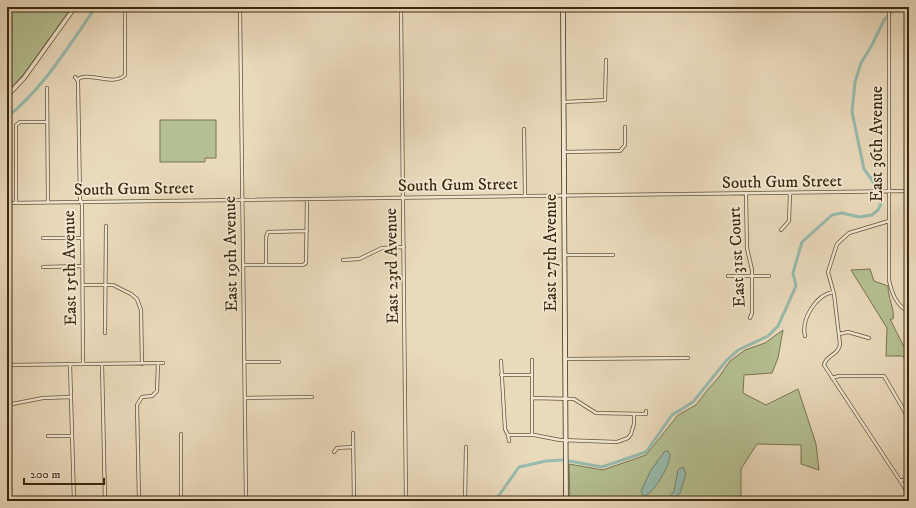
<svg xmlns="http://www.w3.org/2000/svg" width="916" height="508" font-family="'IM FELL DW Pica',serif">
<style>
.green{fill:#b5c092;stroke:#78744f}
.water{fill:#98bbaf;stroke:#72806e}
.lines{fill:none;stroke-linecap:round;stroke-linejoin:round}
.canal{stroke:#98bbaf;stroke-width:3}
.minor-casing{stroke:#665438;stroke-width:4}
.tertiary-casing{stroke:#665438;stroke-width:5}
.secondary-casing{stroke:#3a280c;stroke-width:5.5}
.minor{stroke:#f1e7d3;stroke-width:2.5}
.tertiary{stroke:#f1e7d3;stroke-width:3.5}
.secondary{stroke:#f1e7d3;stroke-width:4}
.labels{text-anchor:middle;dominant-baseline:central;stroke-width:3.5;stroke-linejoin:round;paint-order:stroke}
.street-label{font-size:17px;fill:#3a280c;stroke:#f1e7d3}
</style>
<rect width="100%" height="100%" fill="#eadabc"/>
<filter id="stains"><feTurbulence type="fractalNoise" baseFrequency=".005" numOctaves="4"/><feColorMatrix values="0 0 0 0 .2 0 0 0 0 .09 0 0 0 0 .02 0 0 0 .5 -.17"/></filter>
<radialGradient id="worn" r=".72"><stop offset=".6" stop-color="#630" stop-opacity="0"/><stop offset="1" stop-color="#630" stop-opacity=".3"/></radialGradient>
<path class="green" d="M7 7H72L23 75 7 92Z
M160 120H216V158H205V162H160Z
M870 269 874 281 888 286C888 299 895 309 893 319H890L904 347 909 350V363L902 356H886L887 328 851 270Z
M783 330 778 358 772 373 744 375 743 393 766 405 798 389 816 444 819 470 801 464V445L757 444 741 469V498L729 499 728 501 570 500 569 464 603 470 646 455 678 415 696 405 709 388 719 377 730 361 745 350 765 343Z"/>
<path class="water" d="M665 451H668L670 455C669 468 655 491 644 497L641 491 651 470Z
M683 467 686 474 680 493 672 501H666L674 491 678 470Z"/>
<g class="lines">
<path class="canal" d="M7 117C44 88 69 45 96 7
M569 461 602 467 646 452 672 415 693 402 726 361 738 350 768 336 778 326 796 286 793 273 802 242 832 215 842 213 859 217 872 215 878 210 881 204 880 191 864 169 852 112 855 82 861 63 872 45 884 20 897 7
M495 501 519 467 546 461 563 460"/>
<defs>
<path id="minor" d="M240 7 246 501
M401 7 406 501
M889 7V280C892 294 896 305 909 312
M75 77 78 81 80 199 82 205 83 364
M78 79C88 71 114 87 125 75V7
M47 88 48 202
M564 102 605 100 606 60
M524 129 525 196
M564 152 620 151 625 145V127
M746 194 747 248 752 270V313L750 318
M7 203 909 191
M16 203V125L20 122H47
M889 221 849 233 837 244 828 272 834 294 840 344C839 355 826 355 824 365L903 485 907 492 908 501
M781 230 789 221 790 193
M43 238H82
M565 255H613
M343 260 359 259 382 248 404 247
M243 265H303L306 263 307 199
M266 265V237L268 232 307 231
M43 267 82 266
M728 276H769
M83 285H113L131 294 137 299 141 310 142 364
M105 333 106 226
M839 334 848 332 869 338
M805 336C801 319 816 295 833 292
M565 359 688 358
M532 360V435
M501 361 505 429 508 435H534L560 440 617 442 628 438 631 434 634 424V414
M244 362H279
M70 364 74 501
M102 364 105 501
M7 365 163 363
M501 375H532
M832 378 839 376H884L909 419
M245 398 312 397
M532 398 574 399 596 413 646 414V411
M7 405 43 398 71 397
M353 433 354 501
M181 434V501
M508 435 509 441
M48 436H72
M334 452 337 448 353 447
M7 481 8 501
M900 481 909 478
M139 501 137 405 142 397 152 396 157 391 158 363
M465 501 466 447"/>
<path id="tertiary" d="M7 96 24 78 75 7"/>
<path id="secondary" d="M563 7 566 501
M472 501 566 500"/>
</defs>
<use href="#minor" class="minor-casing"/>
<use href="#tertiary" class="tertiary-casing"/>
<use href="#secondary" class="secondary-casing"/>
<use href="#minor" class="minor"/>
<use href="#tertiary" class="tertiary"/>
<use href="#secondary" class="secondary"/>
</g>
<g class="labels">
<g class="street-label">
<text transform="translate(877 144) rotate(-90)">East 36th Avenue</text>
<text transform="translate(782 182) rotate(-1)">South Gum Street</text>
<text transform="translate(458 185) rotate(-1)">South Gum Street</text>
<text transform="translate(134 189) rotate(-1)">South Gum Street</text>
<text transform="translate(551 253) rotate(-90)">East 27th Avenue</text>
<text transform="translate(231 254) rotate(-91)">East 19th Avenue</text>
<text transform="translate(737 257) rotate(-93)">East 31st Court</text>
<text transform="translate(392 266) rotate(-91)">East 23rd Avenue</text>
<text transform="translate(70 268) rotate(-91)">East 15th Avenue</text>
</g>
</g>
<rect width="916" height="508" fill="none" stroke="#eadabc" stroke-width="24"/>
<rect x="8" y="8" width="900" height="492" fill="none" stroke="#3a280c" stroke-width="2"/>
<rect x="12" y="12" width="892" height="484" fill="none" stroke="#3a280c"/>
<path d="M24 478v6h80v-6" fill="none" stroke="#3a280c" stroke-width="2"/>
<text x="30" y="478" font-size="12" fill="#3a280c" stroke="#f1e7d3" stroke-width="3" paint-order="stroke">200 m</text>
<rect width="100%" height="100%" filter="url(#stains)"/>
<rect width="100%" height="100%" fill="url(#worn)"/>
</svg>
